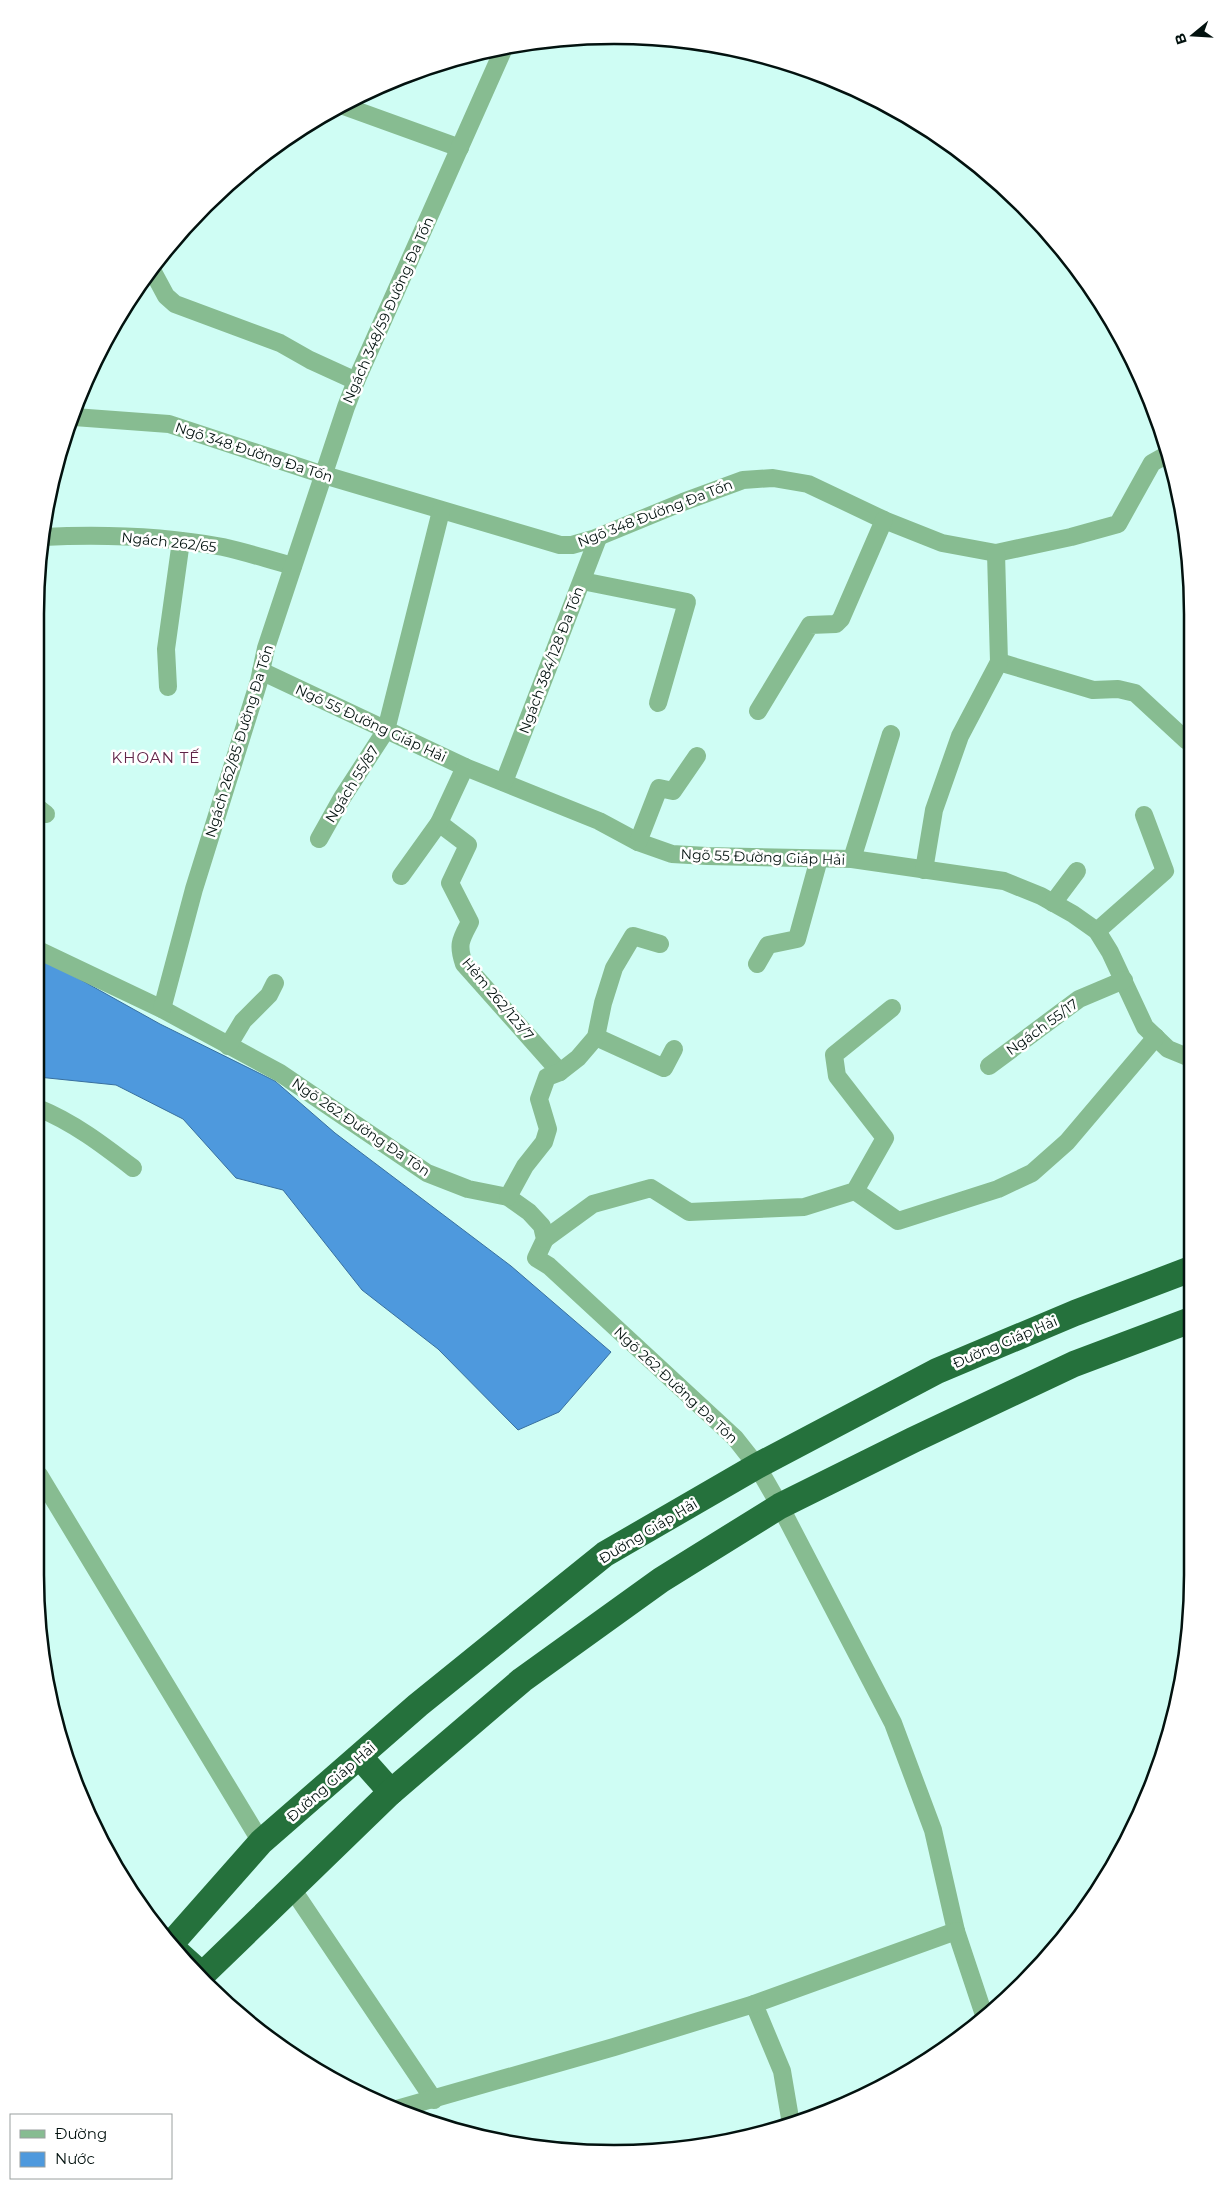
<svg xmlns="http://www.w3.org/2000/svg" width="1228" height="2189" font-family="Montserrat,sans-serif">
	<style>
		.water { fill: #4e99dd; stroke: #38709f }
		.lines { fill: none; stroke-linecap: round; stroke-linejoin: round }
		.minor { stroke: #87bc91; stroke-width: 18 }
		.highway { stroke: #25713c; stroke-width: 26 }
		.labels { text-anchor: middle; stroke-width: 5; stroke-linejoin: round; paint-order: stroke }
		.street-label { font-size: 14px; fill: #03120f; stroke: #fff }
		.neighbourhood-label { font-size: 15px; letter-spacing: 1px; fill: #612448; stroke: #fff }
		.rim { fill: none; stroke: #03120f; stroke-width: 2.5 }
	</style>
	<rect width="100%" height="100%" fill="#cffdf4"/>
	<polygon class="water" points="38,956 160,1024 275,1081 335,1133 511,1266 611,1352 559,1412 518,1430 438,1349 362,1290 283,1190 236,1178 183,1119 116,1085 38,1077"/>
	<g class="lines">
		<g class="minor">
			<polyline points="341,105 460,148"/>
			<polyline points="152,270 166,296 175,304 280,343 310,360 356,381"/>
			<polyline points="74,417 169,424 324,475 560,545 572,545 593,539 683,502 743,480 773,478 808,484 884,520 942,543 996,553 1071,537 1118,524 1152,463 1168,454"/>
			<path d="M43,537C103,534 163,536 223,547C246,552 270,560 293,566"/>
			<polyline points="582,581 687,602 658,703"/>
			<polyline points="999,662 1093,690 1118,689 1135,693 1187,741"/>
			<polyline points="261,671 465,767 599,821 638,842 672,854 707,856 852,859 1004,881 1041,896 1073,914 1097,931 1110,952 1145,1027 1168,1049 1190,1058"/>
			<polyline points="168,687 166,649 181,541"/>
			<polyline points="758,711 810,625 836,624 841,619 884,520"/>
			<polyline points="504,782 598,538"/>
			<polyline points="37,807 46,814"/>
			<path d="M439,823L468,845L450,883L470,922C461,939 457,944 464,964L560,1072"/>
			<polyline points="319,839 342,798 386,730 441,511"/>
			<polyline points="638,842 659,788 673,791 697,756"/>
			<polyline points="852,859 891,734"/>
			<polyline points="924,870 934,810 960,736 999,662 996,553"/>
			<polyline points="401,876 439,823 465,767"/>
			<polyline points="1053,903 1077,871"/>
			<polyline points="1097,931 1165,871 1144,815"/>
			<polyline points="38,950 162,1009 280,1073 427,1173 468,1189 508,1197 529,1212 542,1226 545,1239 536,1258 549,1266 735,1438 757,1466 780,1506 893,1723 933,1830 956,1931 754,2004 782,2071 791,2124"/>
			<polyline points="757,964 768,945 797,939 819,859"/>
			<polyline points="162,1009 194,889 259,681 266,648 346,407 356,381 504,48"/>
			<polyline points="596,1037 664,1068 674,1049"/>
			<polyline points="228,1046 243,1021 269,995 275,983"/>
			<polyline points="989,1066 1079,999 1124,980"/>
			<path d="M38,1108C73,1122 103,1145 133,1168"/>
			<polyline points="855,1191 898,1221 998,1189 1032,1173 1067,1142 1156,1037"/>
			<polyline points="508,1197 525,1166 544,1142 548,1129 539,1099 547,1077 560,1072 578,1058 596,1037 603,1003 614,968 633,936 660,944"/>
			<polyline points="545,1239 593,1204 651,1188 689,1212 804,1207 855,1191 885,1138 837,1076 834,1055 892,1008"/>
			<polyline points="39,1475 261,1842"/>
			<polyline points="291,1887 434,2100"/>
			<polyline points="956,1931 985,2018"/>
			<polyline points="397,2109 614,2047 754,2004"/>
		</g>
		<g class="highway">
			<polyline points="360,1757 391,1792"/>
			<polyline points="170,1945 261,1842 418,1705 605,1554 757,1466 937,1371 1075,1313 1191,1269"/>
			<polyline points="171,1947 202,1975"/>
			<polyline points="199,1978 391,1792 522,1680 661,1580 780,1506 913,1440 1074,1364 1191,1320"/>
		</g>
	</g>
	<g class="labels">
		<g class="street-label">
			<text transform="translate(388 310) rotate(-66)" y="5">Ngách 348/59 Đường Đa Tốn</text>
			<text transform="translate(254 452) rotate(18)" y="5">Ngõ 348 Đường Đa Tốn</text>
			<text transform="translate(655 513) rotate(-21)" y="5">Ngõ 348 Đường Đa Tốn</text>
			<text transform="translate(169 542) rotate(6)" y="5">Ngách 262/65</text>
			<text transform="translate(551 660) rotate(-69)" y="5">Ngách 384/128 Đa Tốn</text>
			<text transform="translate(371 723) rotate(25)" y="5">Ngõ 55 Đường Giáp Hải</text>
			<text transform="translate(239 741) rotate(-73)" y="5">Ngách 262/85 Đường Đa Tốn</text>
			<text transform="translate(352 784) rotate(-58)" y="5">Ngách 55/87</text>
			<text transform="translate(763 857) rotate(2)" y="5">Ngõ 55 Đường Giáp Hải</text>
			<text transform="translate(498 999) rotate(50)" y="5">Hẻm 262/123/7</text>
			<text transform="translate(1042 1027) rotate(-36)" y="5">Ngách 55/17</text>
			<text transform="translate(361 1127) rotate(34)" y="5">Ngõ 262 Đường Đa Tôn</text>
			<text transform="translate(1005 1342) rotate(-23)" y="5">Đường Giáp Hải</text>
			<text transform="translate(676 1385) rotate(43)" y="5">Ngõ 262 Đường Đa Tôn</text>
			<text transform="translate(648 1531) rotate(-31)" y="5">Đường Giáp Hải</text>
			<text transform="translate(331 1782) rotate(-41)" y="5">Đường Giáp Hải</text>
		</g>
		<g class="neighbourhood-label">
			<text x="156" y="763">KHOAN TẾ</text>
		</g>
	</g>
	<path d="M0 0H1228V2189H0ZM614 44H614A570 570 0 0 1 1184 614V1575A570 570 0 0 1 614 2145H614A570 570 0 0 1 44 1575V614A570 570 0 0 1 614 44Z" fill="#fff" fill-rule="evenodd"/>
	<path class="rim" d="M614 44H614A570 570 0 0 1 1184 614V1575A570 570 0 0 1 614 2145H614A570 570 0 0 1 44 1575V614A570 570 0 0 1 614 44Z"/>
	<rect x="10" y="2114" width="162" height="65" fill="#ffffff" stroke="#9aa09f"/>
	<rect x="20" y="2130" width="25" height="8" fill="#87bc91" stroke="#9aa09f"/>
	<text x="55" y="2139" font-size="15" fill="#03120f">Đường</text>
	<rect x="20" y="2152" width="25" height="15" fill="#4e99dd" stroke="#9aa09f"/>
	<text x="55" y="2164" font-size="15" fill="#03120f">Nước</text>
	<g transform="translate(1193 35) rotate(252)" stroke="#ffffff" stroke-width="4" paint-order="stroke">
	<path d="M0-4L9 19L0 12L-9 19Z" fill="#03120f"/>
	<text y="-8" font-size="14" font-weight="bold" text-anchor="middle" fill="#03120f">B</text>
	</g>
</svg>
